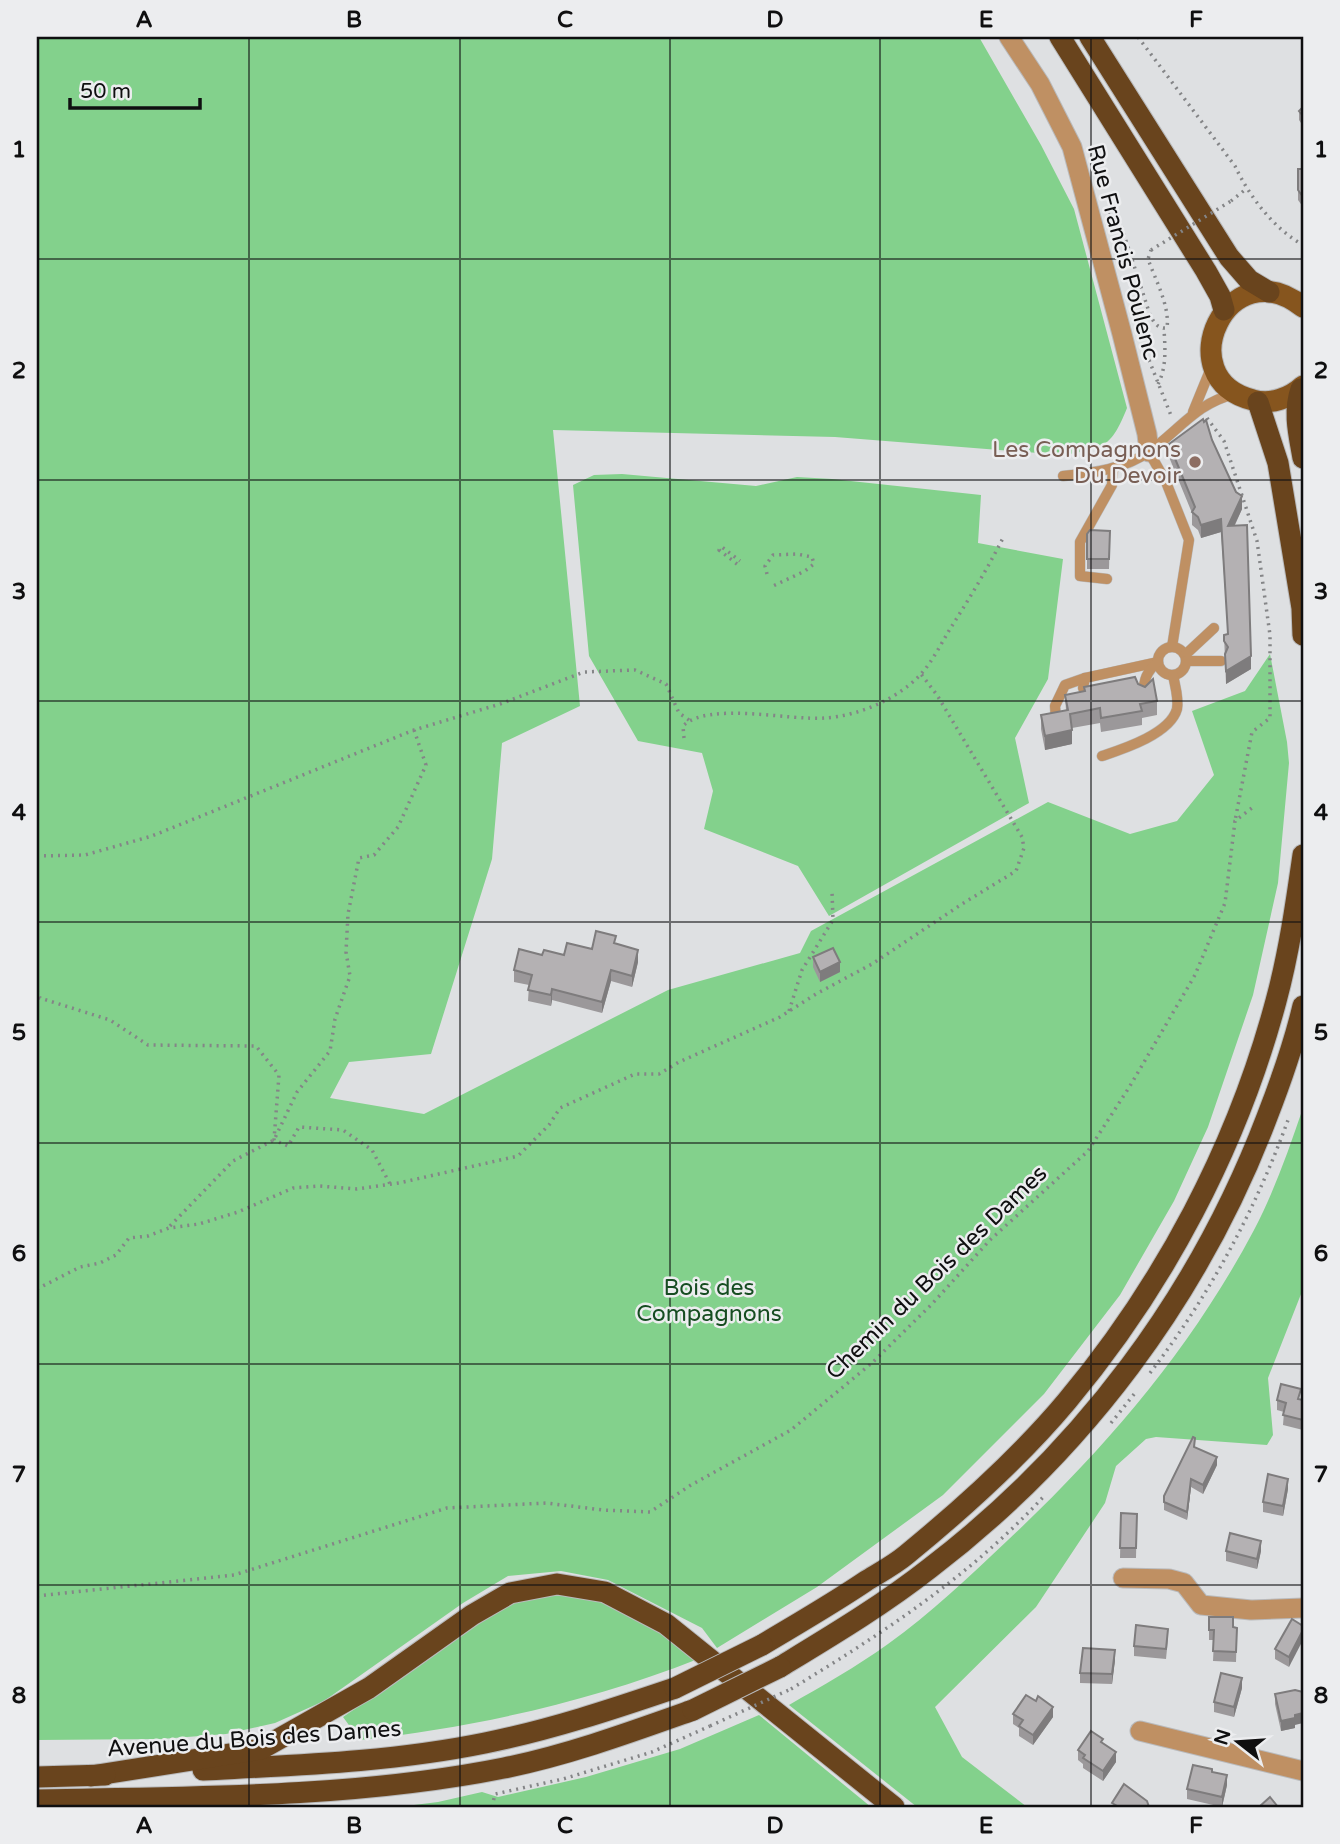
<svg xmlns="http://www.w3.org/2000/svg" width="1340" height="1844" font-family="'Varela Round',sans-serif">
	<style>
		.green { fill: #83d18c }
		.lines { fill: none; stroke-linecap: round; stroke-linejoin: round }
		.lane-casing { stroke: #b9babc; stroke-width: 11 }
		.street-casing { stroke: #b9babc; stroke-width: 21 }
		.primary-casing { stroke: #b9babc; stroke-width: 23 }
		.highway-casing { stroke: #b9babc; stroke-width: 23 }
		.path { stroke: #848587; stroke-width: 3.5; stroke-dasharray: 2 5; stroke-linecap: butt }
		.lane { stroke: #bf9063; stroke-width: 10 }
		.street { stroke: #bf9063; stroke-width: 19 }
		.primary { stroke: #86551e; stroke-width: 21 }
		.highway { stroke: #69441d; stroke-width: 21 }
		.highway-bridge-casing { stroke: #b9babc; stroke-width: 23; stroke-linecap: butt }
		.path-bridge { stroke: #848587; stroke-width: 3.5; stroke-dasharray: 2 5; stroke-linecap: butt }
		.highway-bridge { stroke: #69441d; stroke-width: 21 }
		.wall { fill: #9b989a }
		.shaded-wall { fill: #7e7c7d }
		.building { fill: #b4b1b3; stroke: #7e7c7d; stroke-width: 2 }
		.grid { fill: none; stroke: #0f0f10; stroke-width: 2; stroke-opacity: 0.55 }
		.education-dot { fill: #8d6e63; stroke: #ecedef; stroke-width: 2.5 }
		.labels { text-anchor: middle; stroke-width: 5; stroke-linejoin: round; paint-order: stroke }
		.street-label { font-size: 23px; fill: #0f0f10; stroke: #ecedef }
		.education-label { font-size: 23px; fill: #785e54; stroke: #ecedef; text-anchor: end }
		.park-label { font-size: 23px; fill: #164d21; stroke: #ecedef }
		.neatline { fill: none; stroke: #0f0f10; stroke-width: 2.5 }
		.grid-label { font-size: 23px; text-anchor: middle; font-weight: bold; fill: #0f0f10 }
	</style>
	<rect width="100%" height="100%" fill="#dee0e2"/>
	<g class="green">
		<path d="M37,37H979L1041,145L1074,209L1127,408C1111,448 1104,448 1064,455L835,437L553,430L580,706L502,743L492,859L431,1054L349,1062L330,1098L424,1114L668,990L800,953L811,931L1048,802L1130,834L1177,821L1214,775L1192,711L1245,691L1270,654L1287,742L1289,763L1278,883L1253,995L1208,1127L1174,1201L1120,1295L1044,1394L943,1495L817,1587L717,1648L702,1628L608,1580L561,1571L508,1576L463,1603L324,1701L275,1723L226,1734L161,1739L37,1740Z"/>
		<polygon points="622,474 756,486 797,477 832,479 981,495 978,543 1063,559 1048,679 1015,738 1029,803 829,916 798,866 704,829 713,791 702,753 638,741 589,656 573,485 594,475"/>
		<path d="M1303,1108V1289L1268,1378L1273,1435L1267,1445L1156,1437L1146,1439L1116,1466L1105,1503L1036,1607L935,1707L962,1757L1027,1807H917L789,1705C822,1686 856,1667 888,1644C931,1613 969,1577 1008,1540C1105,1449 1191,1349 1254,1230C1274,1192 1289,1149 1303,1108Z"/>
		<path d="M550,1595C569,1596 587,1597 605,1603C639,1613 669,1639 698,1659C589,1702 476,1727 360,1740L343,1717L496,1612L519,1600Z"/>
		<polygon points="759,1715 871,1807 398,1807 438,1802 482,1792 498,1797 586,1777 680,1749"/>
	</g>
	<g class="lines">
		<g class="lane-casing">
			<g id="lane">
				<polyline points="1193,412 1211,368"/>
				<polyline points="1149,452 1166,482 1189,540 1172,647"/>
				<path d="M1063,476C1093,473 1125,469 1150,451C1179,430 1198,402 1235,394"/>
				<polyline points="1107,579 1080,576 1080,542 1112,485 1113,468"/>
				<circle cx="1172" cy="661" r="14"/>
				<polyline points="1185,655 1214,628"/>
				<polyline points="1186,661 1221,661"/>
				<polyline points="1083,688 1085,678 1158,662"/>
				<path d="M1144,694C1143,680 1147,671 1158,662"/>
				<polyline points="1056,720 1055,706 1065,685 1085,678"/>
				<path d="M1102,756C1123,749 1170,734 1177,709C1179,698 1175,686 1173,675"/>
			</g>
		</g>
		<g class="street-casing">
			<g id="street">
				<polyline points="1009,37 1040,84 1072,147 1122,334 1147,434 1149,452"/>
				<polyline points="1123,1578 1169,1579 1184,1583 1201,1605 1251,1610 1303,1608"/>
				<polyline points="1140,1731 1303,1771"/>
			</g>
		</g>
		<g class="primary-casing">
			<path id="primary" d="M1303,307C1228,247 1167,379 1253,400C1271,405 1290,398 1303,386"/>
		</g>
		<g class="highway-casing">
			<g id="highway">
				<polyline points="1060,37 1206,271 1220,296 1224,310"/>
				<polyline points="1090,37 1229,257 1249,280 1269,292"/>
				<path d="M1301,389C1293,412 1299,435 1303,458"/>
				<polyline points="1258,402 1278,463 1302,608 1303,635"/>
				<path d="M762,1645C797,1624 832,1604 866,1581C879,1573 894,1565 906,1555C961,1510 1021,1456 1067,1401C1164,1285 1237,1147 1276,1001C1289,953 1296,904 1303,855"/>
				<path d="M780,1667C831,1636 883,1605 930,1568C1082,1452 1199,1296 1267,1117C1281,1081 1294,1044 1303,1006"/>
				<path d="M203,1770C298,1765 392,1762 485,1743C550,1730 613,1709 675,1688"/>
				<polyline points="91,1776 261,1749 369,1688 472,1615 510,1593 557,1584 605,1592 666,1624 894,1807"/>
				<polyline points="37,1777 105,1775"/>
				<path d="M37,1800C190,1797 354,1798 504,1768C568,1755 631,1732 693,1710"/>
			</g>
		</g>
		<g class="path">
			<path d="M1138,37L1235,166C1249,196 1274,229 1303,245"/>
			<polyline points="1231,201 1246,189"/>
			<path d="M1108,213L1114,208L1118,216L1150,315C1154,322 1157,329 1167,328C1170,306 1155,279 1148,259L1151,250"/>
			<polyline points="1149,360 1172,418"/>
			<path d="M1158,384C1167,367 1165,347 1164,329"/>
			<polyline points="1207,418 1224,441 1257,541 1270,635 1270,718 1252,732 1235,821"/>
			<polyline points="737,564 719,550 722,547 740,561"/>
			<polyline points="767,574 765,566 773,555 797,554 812,557 814,564 805,571 773,586"/>
			<path d="M684,738L683,726C708,701 790,721 825,718C858,716 898,699 921,674C932,662 941,644 950,629C969,599 988,568 1004,536"/>
			<polyline points="37,856 85,855 152,836 414,730 500,704 584,672 635,670 666,684 679,713 689,720"/>
			<polyline points="37,990 40,998 110,1020 148,1045 256,1046 279,1075 274,1140 288,1146 299,1127 343,1130 372,1150 390,1184"/>
			<polyline points="789,1011 802,970 833,920 832,891"/>
			<polyline points="170,1226 233,1161 274,1140 297,1092 330,1051 335,1019 350,976 346,952 348,914 359,858 374,855 398,827 426,765 414,730"/>
			<polyline points="37,1289 80,1267 100,1263 116,1255 129,1238 148,1236 169,1228 199,1224 238,1212 293,1188 319,1186 357,1189 399,1183 518,1156 549,1125 560,1108 635,1074 659,1074 679,1062 780,1017 816,994 872,964 962,904 1016,871 1024,848 1022,837 937,695 921,674"/>
			<path d="M1150,1373C1209,1296 1255,1211 1288,1120"/>
			<polyline points="1111,1423 1135,1393"/>
			<polyline points="37,1596 234,1575 447,1508 546,1503 603,1510 650,1512 691,1485 791,1430 872,1363 932,1304 990,1240 1088,1151 1130,1086 1195,975 1225,903 1235,821 1253,807"/>
			<path d="M791,1689C883,1633 972,1575 1045,1495"/>
			<polyline points="492,1807 495,1794 563,1779 652,1752 710,1726"/>
		</g>
		<use href="#lane" class="lane"/>
		<use href="#street" class="street"/>
		<use href="#primary" class="primary"/>
		<use href="#highway" class="highway"/>
		<g class="highway-bridge-casing">
			<g id="highway-bridge">
				<polyline points="675,1688 762,1645"/>
				<polyline points="693,1710 780,1667"/>
			</g>
		</g>
		<g class="path-bridge">
			<polyline points="1151,250 1231,201"/>
			<polyline points="710,1726 791,1689"/>
		</g>
		<use href="#highway-bridge" class="highway-bridge"/>
	</g>
	<g class="wall">
		<polygon points="1303,107 1303,126 1299,120 1299,111"/>
		<polygon points="1298,169 1303,169 1303,207 1298,200"/>
		<polygon points="1212,440 1242,509 1235,525 1251,669 1226,684 1224,635 1228,634 1221,532 1201,538 1198,530 1192,525 1192,513 1169,457 1169,444"/>
		<polygon points="1110,531 1109,569 1087,569 1087,534"/>
		<polygon points="1138,684 1157,701 1157,715 1142,718 1142,725 1101,732 1100,723 1072,728 1072,744 1045,750 1041,729 1041,715 1066,710 1065,695 1084,691 1084,687"/>
		<polygon points="616,944 638,962 632,987 611,981 602,1013 552,1000 551,1006 528,1001 529,985 514,982 514,970 564,955"/>
		<polygon points="813,957 840,972 820,982 813,967"/>
		<polygon points="1301,1399 1303,1400 1303,1430 1283,1425 1284,1412 1277,1410 1277,1400"/>
		<polygon points="1195,1447 1217,1465 1203,1494 1191,1487 1187,1520 1164,1510 1164,1496"/>
		<polygon points="1288,1489 1283,1516 1263,1512 1263,1502"/>
		<polygon points="1121,1513 1137,1514 1136,1558 1120,1558"/>
		<polygon points="1226,1551 1261,1551 1257,1569 1226,1561"/>
		<polygon points="1209,1617 1233,1628 1237,1628 1236,1662 1213,1661 1214,1640 1209,1640"/>
		<polygon points="1292,1619 1289,1667 1275,1659 1275,1649"/>
		<polygon points="1168,1639 1166,1659 1134,1656 1134,1646"/>
		<polygon points="1115,1660 1112,1684 1080,1683 1080,1673"/>
		<polygon points="1242,1688 1234,1717 1214,1712 1214,1702"/>
		<polygon points="1275,1694 1295,1725 1295,1728 1281,1731 1275,1704"/>
		<polygon points="1013,1714 1053,1717 1033,1745 1019,1736 1019,1728 1013,1724"/>
		<polygon points="1103,1743 1116,1762 1103,1781 1083,1768 1083,1764 1078,1760 1078,1750"/>
		<polygon points="1212,1772 1227,1785 1222,1807 1187,1799 1187,1789"/>
	</g>
	<g class="shaded-wall">
		<polygon points="1242,496 1242,509 1228,539 1228,526"/>
		<polygon points="1221,519 1221,532 1201,538 1201,525"/>
		<polygon points="1251,656 1251,669 1226,684 1226,671"/>
		<polygon points="1072,730 1072,744 1045,750 1045,736"/>
		<polygon points="638,950 638,962 632,987 632,976"/>
		<polygon points="840,962 840,972 820,982 820,972"/>
		<polygon points="611,970 611,981 602,1013 602,1002"/>
		<polygon points="552,989 552,1000 551,1006 551,995"/>
		<polygon points="1217,1457 1217,1465 1203,1494 1203,1485"/>
		<polygon points="1191,1479 1191,1487 1187,1520 1187,1512"/>
		<polygon points="1288,1479 1288,1489 1283,1516 1283,1506"/>
		<polygon points="1261,1541 1261,1551 1257,1569 1257,1559"/>
		<polygon points="1303,1630 1303,1640 1289,1667 1289,1657"/>
		<polygon points="1115,1650 1115,1660 1112,1684 1112,1674"/>
		<polygon points="1242,1678 1242,1688 1234,1717 1234,1707"/>
		<polygon points="1053,1707 1053,1717 1033,1745 1033,1735"/>
		<polygon points="1303,1713 1303,1723 1295,1725 1295,1728 1281,1731 1281,1721 1295,1715"/>
		<polygon points="1116,1752 1116,1762 1103,1781 1103,1771"/>
		<polygon points="1227,1775 1227,1785 1222,1807 1222,1797"/>
	</g>
	<g class="building">
		<polygon points="1303,107 1303,116 1299,111"/>
		<polygon points="1298,169 1303,169 1303,197 1298,190"/>
		<polygon points="1203,419 1204,422 1206,420 1212,440 1236,492 1242,496 1228,526 1247,525 1251,656 1226,671 1225,654 1228,647 1224,641 1224,635 1228,634 1221,519 1201,525 1198,517 1192,512 1195,507 1169,444"/>
		<polygon points="1090,530 1110,531 1109,559 1087,559 1087,534"/>
		<polygon points="1135,677 1138,684 1145,687 1153,679 1157,701 1140,704 1142,711 1101,718 1100,708 1070,714 1072,730 1045,736 1041,715 1068,710 1065,695 1085,691 1084,687"/>
		<polygon points="596,931 616,936 614,943 638,950 632,976 611,970 602,1002 552,989 551,995 528,990 532,975 514,970 519,949 542,955 544,950 564,955 567,943 592,949"/>
		<polygon points="833,948 840,962 820,972 813,957"/>
		<polygon points="1281,1384 1301,1389 1298,1399 1303,1400 1303,1420 1283,1415 1286,1403 1277,1400"/>
		<polygon points="1193,1437 1195,1438 1194,1447 1217,1457 1203,1485 1191,1479 1187,1512 1164,1502 1164,1496"/>
		<polygon points="1268,1474 1288,1479 1283,1506 1263,1502"/>
		<polygon points="1121,1513 1137,1514 1136,1548 1120,1548"/>
		<polygon points="1230,1533 1261,1541 1257,1559 1226,1551"/>
		<polygon points="1209,1617 1233,1617 1233,1627 1237,1628 1236,1652 1213,1651 1214,1630 1209,1630"/>
		<polygon points="1292,1619 1303,1626 1303,1630 1289,1657 1275,1649"/>
		<polygon points="1136,1625 1168,1629 1166,1649 1134,1646"/>
		<polygon points="1083,1648 1115,1650 1112,1674 1080,1673"/>
		<polygon points="1221,1673 1242,1678 1234,1707 1214,1702"/>
		<polygon points="1295,1690 1303,1692 1303,1713 1295,1715 1295,1718 1281,1721 1275,1694"/>
		<polygon points="1026,1695 1036,1701 1038,1696 1053,1707 1033,1735 1019,1726 1023,1720 1013,1714"/>
		<polygon points="1091,1731 1103,1739 1101,1742 1116,1752 1103,1771 1083,1758 1085,1755 1078,1750"/>
		<polygon points="1193,1765 1212,1769 1212,1772 1227,1775 1222,1797 1187,1789"/>
		<polygon points="1124,1784 1147,1801 1149,1807 1119,1807 1112,1803"/>
		<polygon points="1270,1797 1278,1807 1259,1807"/>
	</g>
	<path class="grid" d="M249,37V1807M460,37V1807M670,37V1807M880,37V1807M1091,37V1807M37,259H1303M37,480H1303M37,701H1303M37,922H1303M37,1143H1303M37,1364H1303M37,1585H1303"/>
	<circle class="education-dot" cx="1195" cy="462" r="7"/>
	<g class="labels">
		<g class="street-label">
			<text transform="translate(1124 252) rotate(75)" y="8">Rue Francis Poulenc</text>
			<text transform="translate(936 1272) rotate(-44)" y="8">Chemin du Bois des Dames</text>
			<text transform="translate(254 1738) rotate(-4)" y="8">Avenue du Bois des Dames</text>
		</g>
		<g class="education-label">
			<text x="1181" y="457">Les Compagnons<tspan x="1181" dy="26">Du Devoir</tspan></text>
		</g>
		<g class="park-label">
			<text x="709" y="1295">Bois des<tspan x="709" dy="26">Compagnons</tspan></text>
		</g>
	</g>
	<rect width="1340" height="1844" fill="none" stroke="#ecedef" stroke-width="77"/>
	<g transform="translate(1238 1742) rotate(287)" stroke="#ecedef" stroke-width="5" paint-order="stroke">
	<path d="M0-5L12 26L0 18L-12 26Z" fill="#0f0f10"/>
	<text y="-10" font-size="19" font-weight="bold" text-anchor="middle" fill="#0f0f10">N</text>
	</g>
	<path d="M70 98v10h130v-10" fill="none" stroke="#0f0f10" stroke-width="3.5"/>
	<text x="80" y="98" font-size="21" fill="#0f0f10" stroke="#ecedef" stroke-width="5" paint-order="stroke">50 m</text>
	<rect x="38" y="38" width="1264" height="1768" class="neatline"/>
	<g class="grid-label">
		<text x="144" y="27">A</text>
		<text x="354" y="27">B</text>
		<text x="565" y="27">C</text>
		<text x="775" y="27">D</text>
		<text x="986" y="27">E</text>
		<text x="1196" y="27">F</text>
		<text x="19" y="157">1</text>
		<text x="1321" y="157">1</text>
		<text x="19" y="378">2</text>
		<text x="1321" y="378">2</text>
		<text x="19" y="599">3</text>
		<text x="1321" y="599">3</text>
		<text x="19" y="820">4</text>
		<text x="1321" y="820">4</text>
		<text x="19" y="1040">5</text>
		<text x="1321" y="1040">5</text>
		<text x="19" y="1261">6</text>
		<text x="1321" y="1261">6</text>
		<text x="19" y="1482">7</text>
		<text x="1321" y="1482">7</text>
		<text x="19" y="1703">8</text>
		<text x="1321" y="1703">8</text>
		<text x="144" y="1833">A</text>
		<text x="354" y="1833">B</text>
		<text x="565" y="1833">C</text>
		<text x="775" y="1833">D</text>
		<text x="986" y="1833">E</text>
		<text x="1196" y="1833">F</text>
	</g>
</svg>
